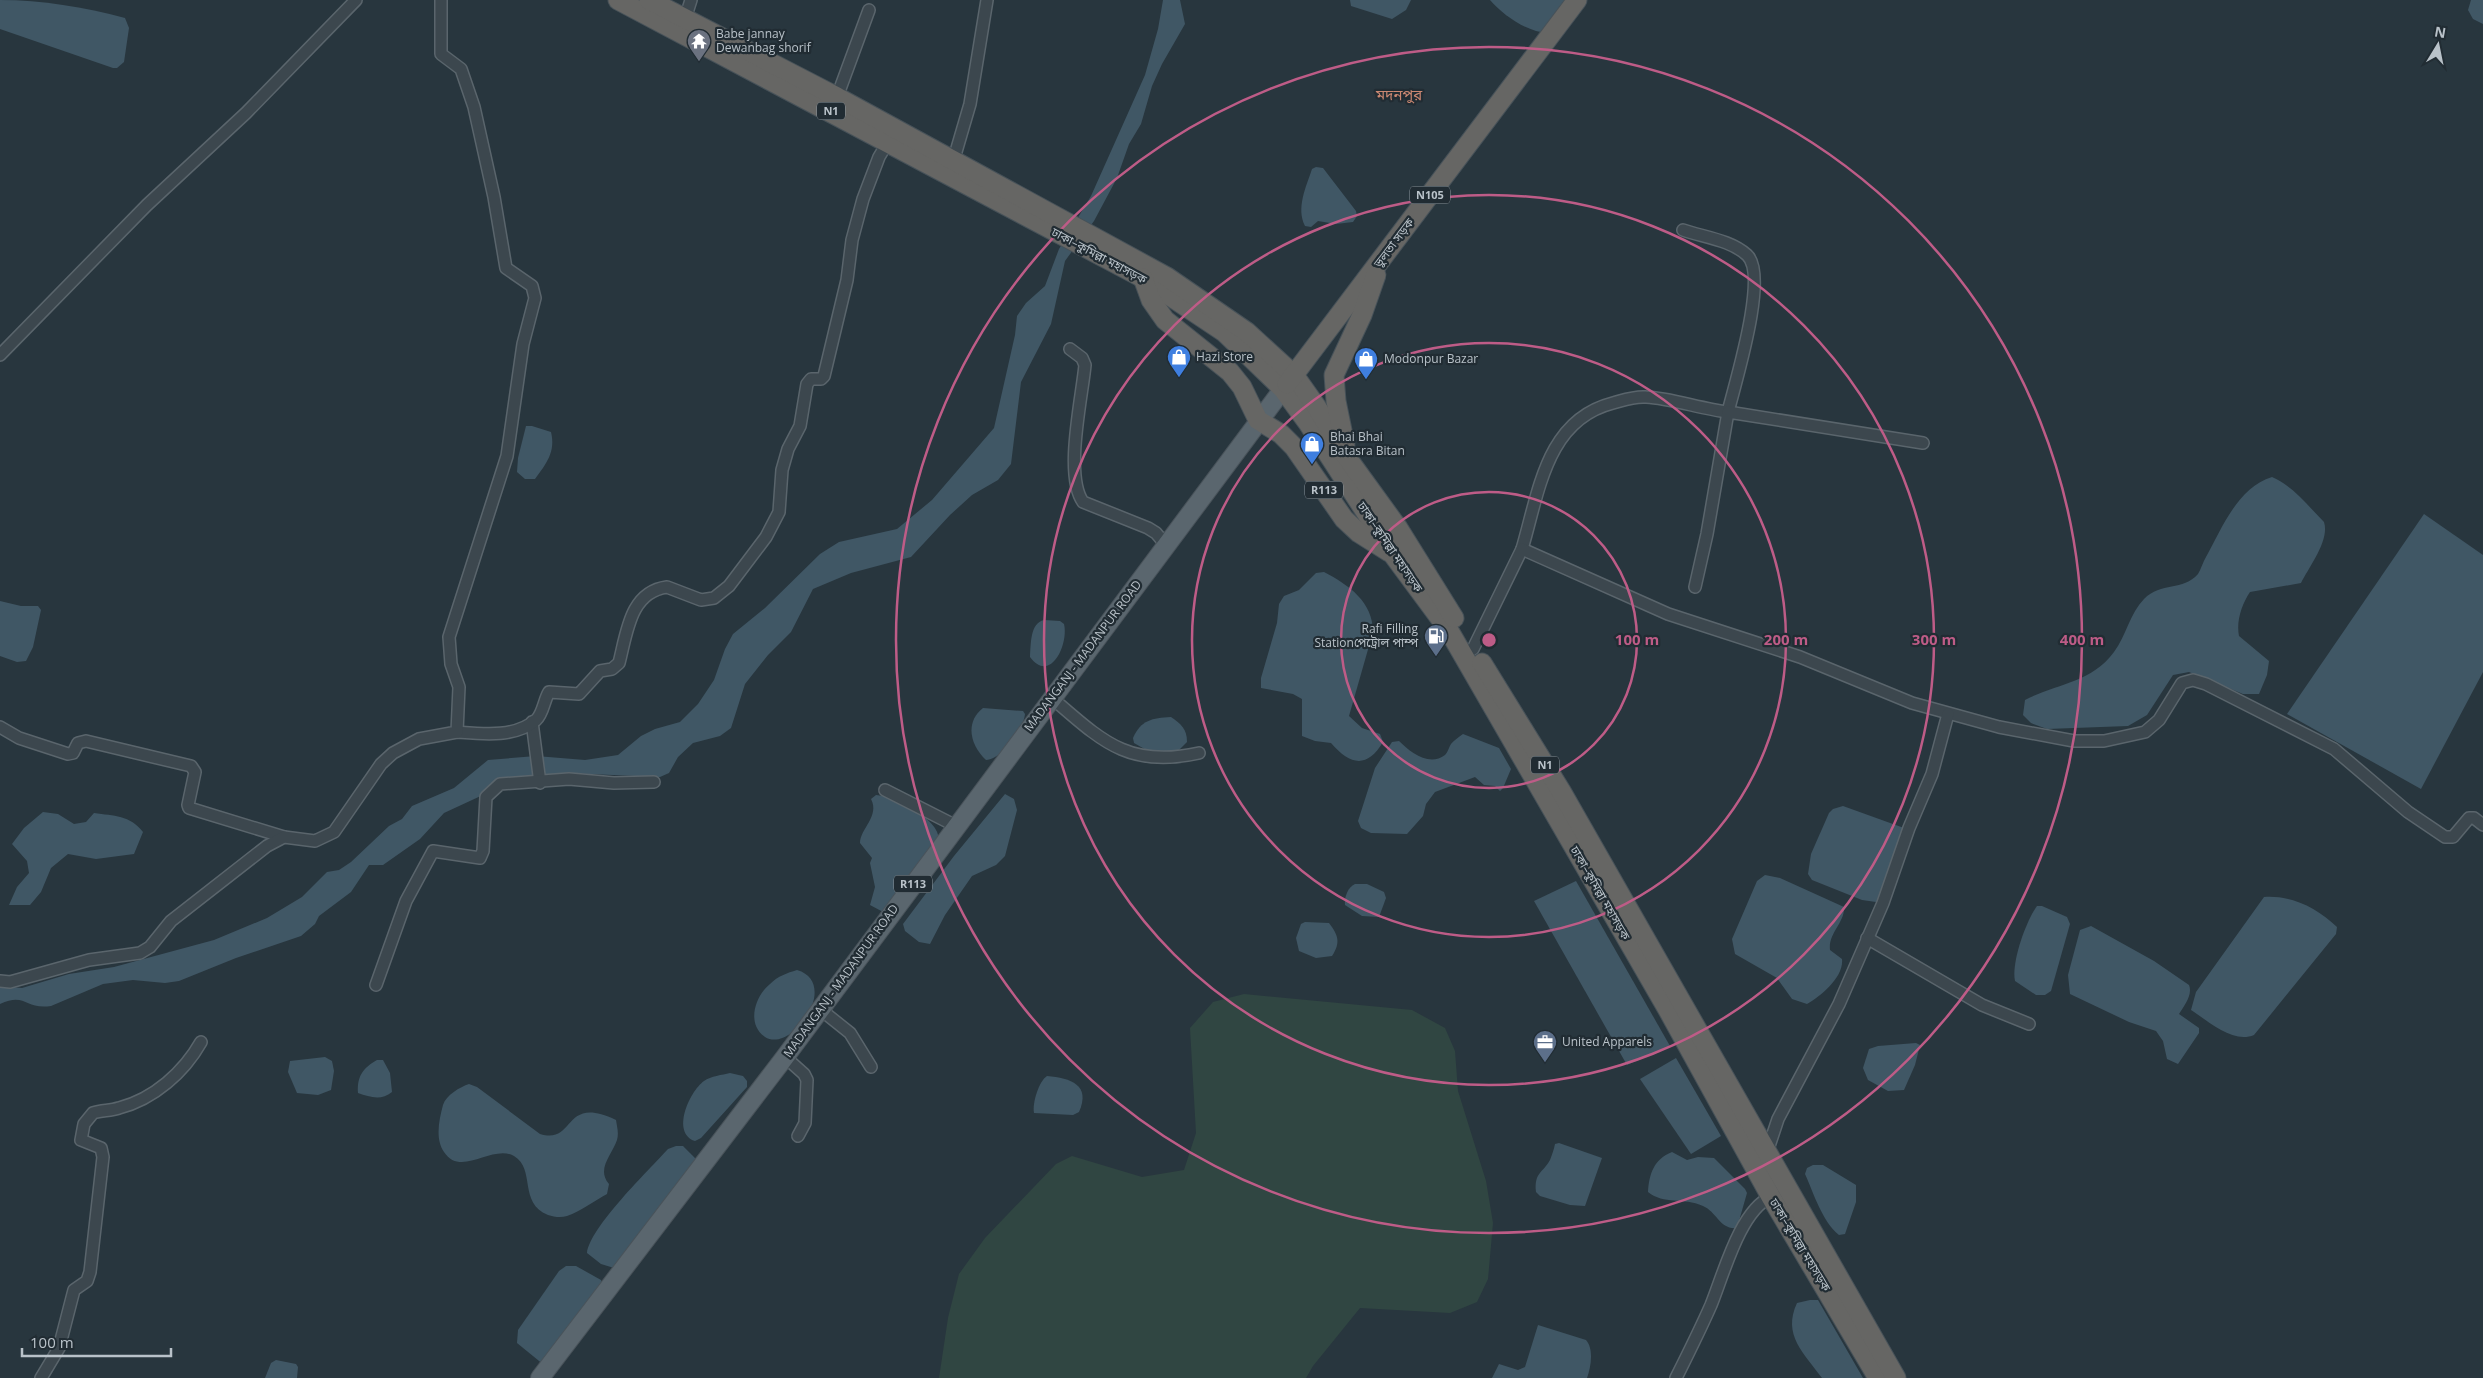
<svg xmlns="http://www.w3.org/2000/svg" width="2483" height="1378" font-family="'Open Sans','Noto Sans Bengali',sans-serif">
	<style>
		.green { fill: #304642 }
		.water { fill: #405765 }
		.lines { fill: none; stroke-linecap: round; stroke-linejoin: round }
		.minor-casing { stroke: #5a656c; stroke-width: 14 }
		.primary-casing { stroke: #49535a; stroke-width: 20 }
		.trunk-casing { stroke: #475259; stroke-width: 21 }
		.minor { stroke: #3c474e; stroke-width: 11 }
		.primary { stroke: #5a666e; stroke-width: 18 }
		.trunk { stroke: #666664; stroke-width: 19 }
		.ring { fill: none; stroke: #be5c87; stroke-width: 2.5 }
		.labels { text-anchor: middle; stroke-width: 4.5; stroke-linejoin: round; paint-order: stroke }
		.shield { fill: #212c33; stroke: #8b959c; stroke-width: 1 }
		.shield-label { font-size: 11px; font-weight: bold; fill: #b9c2c9 }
		.poi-label { font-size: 12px; fill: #b9c2c9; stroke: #212c33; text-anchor: start }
		.street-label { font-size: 12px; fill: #b9c2c9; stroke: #212c33 }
		.quarter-label { font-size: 15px; fill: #cb8872; stroke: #212c33 }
		.centre { fill: #be5c87; stroke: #212c33; stroke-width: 2.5 }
		.ring-label { font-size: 15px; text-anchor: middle; font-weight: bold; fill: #be5c87; stroke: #212c33; stroke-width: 4.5; stroke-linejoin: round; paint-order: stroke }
	</style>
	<rect width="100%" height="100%" fill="#28363e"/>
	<polygon class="green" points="1244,994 1412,1010 1445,1028 1455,1051 1458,1091 1486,1181 1493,1223 1488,1279 1477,1302 1450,1313 1360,1308 1313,1366 1306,1378 939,1378 948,1318 959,1274 985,1238 1056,1164 1072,1156 1142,1177 1184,1170 1196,1133 1190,1028 1213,1002"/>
	<g class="water">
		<path d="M0,0C42,0 84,7 125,18L129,28L124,62L117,68H113L0,29Z"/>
		<path d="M1163,0H1180L1185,24L1162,64L1152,86L1141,124L1129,144L1117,178L1094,221L1065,261L1051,324L1021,382L1011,464L998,480L972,495L950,515L911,557L851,573L813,589L791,632L768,655L745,684L731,728L720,736L693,743L678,757L669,773L660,777L565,773L532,779L485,794L444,813L420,839L383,865H369L351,892L319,916L315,924L301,936L236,958L179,981L165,983L133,980L103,984L51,1006C25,1010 26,992 0,1004V986L22,988L69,974L114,967L214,940L267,918L302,897L327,872L339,870L351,862L389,826L402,819L412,806L454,788L488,760L536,756L585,760L618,755L641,736L655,729L680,722L698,704L714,680L725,649L733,634L765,608L820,554L839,542L897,529L932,500L994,428L1015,335L1017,316L1026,303L1045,286L1059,249L1091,196L1145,75L1158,29Z"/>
		<polygon points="1350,0 1411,0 1406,10 1392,19 1351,6"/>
		<path d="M1490,0H1567L1548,33C1527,32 1504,16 1490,0Z"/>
		<polygon points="2471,0 2483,0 2483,24 2473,19 2468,10"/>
		<path d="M1316,167L1323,168L1356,211L1357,216L1353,222L1336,224L1318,221L1311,227L1305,226C1296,208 1306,187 1312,169Z"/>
		<path d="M526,426H532L551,432C556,452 546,464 535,479H525L517,472L518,458Z"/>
		<path d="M2272,477C2293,486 2308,506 2324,522C2330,540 2309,567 2301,583L2250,592C2242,604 2236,621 2239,636L2269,661L2267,675L2259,694H2243L2189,672L2173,675L2147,715L2128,726L2047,729L2031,723L2023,715L2025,700C2057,683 2090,684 2114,652C2126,636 2130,613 2144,599C2161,582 2183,591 2198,574C2201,569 2203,562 2206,557C2222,528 2238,487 2272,477Z"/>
		<polygon points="2424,514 2483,555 2483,672 2421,789 2287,714"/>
		<path d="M1324,572C1349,585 1373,602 1373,632L1349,716L1362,728L1380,734L1383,742C1367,769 1350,765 1331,743L1315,741L1302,736V699L1293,694L1261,688V678L1277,623L1279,604L1284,596L1299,590L1316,573Z"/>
		<polygon points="0,601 21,606 38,606 41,610 33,647 26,661 17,662 0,656"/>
		<path d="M1044,620L1060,621L1064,624C1069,645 1050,684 1030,657C1031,644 1030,623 1044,620Z"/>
		<path d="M983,708L1023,711L1025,714C1024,728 1001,760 986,760C971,746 964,723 983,708Z"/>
		<path d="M1171,717C1181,724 1187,729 1187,742L1176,753L1148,751L1134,743L1133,738C1141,720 1152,718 1171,717Z"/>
		<path d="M1463,734L1499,748L1511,769L1503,788L1500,791L1495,786L1484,785L1475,777L1435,792L1426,804L1423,816L1407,834L1371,833L1361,828L1358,821L1375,768L1392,742L1399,741C1410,752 1429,767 1445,755C1448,752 1449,747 1451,744C1454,740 1459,737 1463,734Z"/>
		<polygon points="1005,794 1014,799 1017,810 1005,856 996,865 972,876 945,915 930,944 919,942 905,931 903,924 954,856"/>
		<path d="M876,795C895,797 939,818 939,840L885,913L870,905L875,887L870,863L872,858L860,843C860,829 880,816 871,799Z"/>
		<polygon points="1843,806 1904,828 1882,896 1876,902 1862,900 1812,880 1808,874 1811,854 1829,813 1833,809"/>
		<path d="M43,812L58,814L74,824L86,822L94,813C114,816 130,815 143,832L134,854L96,859L68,854L51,868L41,892L30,905H9L17,887L29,873L27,861L12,844L24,828Z"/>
		<path d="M1765,875L1780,878L1844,907C1845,923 1828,933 1830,950L1842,959C1844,977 1821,996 1807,1004L1792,999L1777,978L1735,954L1732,939L1757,881Z"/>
		<polygon points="1576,881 1670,1046 1627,1065 1534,901"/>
		<path d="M1355,884H1367L1384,892L1386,898L1379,917L1362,916L1345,905C1344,897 1348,887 1355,884Z"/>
		<path d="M2264,897C2292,895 2317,908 2337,927L2336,934L2254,1035C2233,1044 2208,1021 2191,1010L2196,992Z"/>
		<path d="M2037,906H2042L2067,917L2070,924L2051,991L2045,995H2036L2015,981C2011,963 2026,921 2037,906Z"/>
		<path d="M1305,922L1329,923C1338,935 1341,942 1332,956L1316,958L1299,951L1296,938L1301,924Z"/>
		<path d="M2091,926L2154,961L2189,985C2193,995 2184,1006 2179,1014L2199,1028V1033L2178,1064L2167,1059L2163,1041L2156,1031L2129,1022L2070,994L2068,975L2080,930Z"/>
		<path d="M797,970C841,983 792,1054 765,1037C746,1024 755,996 770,984C778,976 787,973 797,970Z"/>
		<polygon points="1916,1043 1920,1045 1915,1065 1904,1090 1888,1091 1868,1080 1863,1068 1869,1049 1878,1046"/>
		<polygon points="325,1057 332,1061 334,1071 331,1090 318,1095 297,1093 288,1072 290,1061"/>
		<polygon points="1676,1058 1721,1136 1691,1154 1640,1079"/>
		<path d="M377,1060H383L390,1073L392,1092C381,1101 370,1097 358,1093C357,1076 363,1068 377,1060Z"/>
		<path d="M730,1073L743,1076L747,1081V1087L701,1138L695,1141C671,1133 689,1092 704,1081C711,1076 722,1075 730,1073Z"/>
		<path d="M1047,1076C1071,1078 1091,1085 1079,1112L1073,1115L1034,1113C1032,1103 1039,1081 1047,1076Z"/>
		<path d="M469,1084L477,1087L540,1134C576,1145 562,1094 616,1120C617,1127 619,1133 617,1140C612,1155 596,1169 609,1184L607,1194C594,1201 581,1211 567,1216C561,1218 554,1217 548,1215C518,1203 536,1169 514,1156C492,1144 461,1178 444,1152C435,1139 439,1120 443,1105C446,1095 460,1087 469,1084Z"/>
		<path d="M1559,1143L1602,1158L1585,1206L1570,1205L1540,1196L1536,1192C1534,1172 1543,1173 1550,1160C1552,1155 1554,1149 1555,1144Z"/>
		<path d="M676,1146H683L697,1160L614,1268L601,1264L587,1253C590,1227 649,1170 668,1149Z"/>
		<path d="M1672,1152L1687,1160L1698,1157L1714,1158L1745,1189L1747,1193L1737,1228C1720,1230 1717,1212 1703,1206C1683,1197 1664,1205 1648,1192C1649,1174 1654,1159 1672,1152Z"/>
		<path d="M1813,1165H1823L1856,1185V1202L1845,1234L1839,1235C1822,1221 1814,1194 1805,1174L1807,1168Z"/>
		<polygon points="566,1266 576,1266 601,1280 604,1288 544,1365 517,1343 518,1330 559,1271"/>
		<path d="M1810,1300H1818L1863,1378H1822C1804,1353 1782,1335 1797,1303Z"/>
		<path d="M1538,1325L1586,1340C1594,1349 1591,1367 1587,1378H1492L1499,1364L1518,1370L1525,1367Z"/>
		<polygon points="276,1360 296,1364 298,1367 297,1378 265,1378 271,1363"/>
	</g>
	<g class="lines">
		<g class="minor-casing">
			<g id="minor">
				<polyline points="685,19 691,0"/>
				<polyline points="837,97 869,10"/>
				<polyline points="953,162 970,104 987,0"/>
				<path d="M1070,349L1082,358L1085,365C1082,398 1064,475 1083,502L1148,528L1156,533L1166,545"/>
				<polyline points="0,355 147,205 246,113 356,0"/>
				<path d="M1522,549C1539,492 1546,420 1613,403C1624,400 1634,396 1646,397C1670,398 1702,409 1728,412C1735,383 1769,275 1747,255C1731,240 1703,237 1683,230"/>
				<polyline points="1695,587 1707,534 1728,412 1923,443"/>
				<polyline points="1473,649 1522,549 1668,614 1800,657 1912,703 1999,727 2074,741 2104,741 2145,732 2159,720 2182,683 2193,680 2206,684 2334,749 2408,812 2445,837 2453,837 2469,818 2474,818 2483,825"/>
				<path d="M1052,698C1101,740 1128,769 1199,753"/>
				<polyline points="532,722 540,783"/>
				<polyline points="0,727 19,738 68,754 73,753 78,743 86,741 191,766 195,772 188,805 189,808 284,837"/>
				<path d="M457,732C482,734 515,738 536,720C543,714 544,700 549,692L579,694L600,671L612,669L619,663C627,632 630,592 667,587L701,600L714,598L729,586L766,537L779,512L782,470L788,449L800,426L807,384L811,379H821L824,376L847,280L852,240L863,199L879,157L888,142"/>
				<polyline points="885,790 956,826"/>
				<polyline points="1867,938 1982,1005 2029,1024"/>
				<polyline points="0,981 10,982 89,960 140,953 150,947 171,921 267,846 284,837 315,841 334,832 381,764 393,753 419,739 457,732 459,687 451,664 449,637 507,456 523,344 535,298 532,286 506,268 494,197 474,107 461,69 441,54 441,0"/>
				<polyline points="376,985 406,901 433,851 480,858 483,851 486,797 500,784 569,779 614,783 654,782"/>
				<polyline points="820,1009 850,1033 871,1067"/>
				<polyline points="785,1057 804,1074 807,1080 805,1123 798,1136"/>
				<polyline points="1767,1152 1778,1119 1839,1004 1883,903 1909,828 1932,774 1948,714"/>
				<path d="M41,1378L59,1348L74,1290L87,1281L90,1272L103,1157L101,1148L81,1140L84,1124L93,1113C102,1110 110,1111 119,1108C154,1099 184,1072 201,1042"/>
				<path d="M1676,1378C1688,1354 1700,1330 1711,1305C1723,1276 1740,1210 1771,1197"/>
			</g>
		</g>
		<g class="primary-casing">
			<polyline id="primary" points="540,1378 785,1057 1283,389"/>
		</g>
		<g class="trunk-casing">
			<g id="trunk">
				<polyline points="618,0 1143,278 1224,332 1283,389 1308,423 1394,556 1448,629 1668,1010 1771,1197 1878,1378"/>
				<polyline points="649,0 837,97 1167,277 1247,332 1294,375 1316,406 1348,459 1398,528 1454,618"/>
				<polyline points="1143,278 1151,300 1165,320 1230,372 1242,387 1258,420 1281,434 1294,447 1344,519 1359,533 1389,552"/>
				<polyline points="1287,384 1577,0"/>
				<polyline points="1345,445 1336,401 1334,375 1362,315 1376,275"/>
				<polyline points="1482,663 1561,791 1896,1378"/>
			</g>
		</g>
		<use href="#minor" class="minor"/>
		<use href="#primary" class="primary"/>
		<use href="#trunk" class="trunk"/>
	</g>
	<g class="ring">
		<circle cx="1489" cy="640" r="148"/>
		<circle cx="1489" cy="640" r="297"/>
		<circle cx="1489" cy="640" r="445"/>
		<circle cx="1489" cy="640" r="593"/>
	</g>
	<defs>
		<g id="temple-pin" transform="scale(1.25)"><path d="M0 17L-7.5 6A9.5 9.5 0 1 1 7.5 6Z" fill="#6b7280" stroke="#212c33"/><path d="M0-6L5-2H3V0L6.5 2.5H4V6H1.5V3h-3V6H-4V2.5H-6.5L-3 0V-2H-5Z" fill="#fff"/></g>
		<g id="shop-pin" transform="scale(1.25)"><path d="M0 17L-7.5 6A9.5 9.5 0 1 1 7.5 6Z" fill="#3f7fe0" stroke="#212c33"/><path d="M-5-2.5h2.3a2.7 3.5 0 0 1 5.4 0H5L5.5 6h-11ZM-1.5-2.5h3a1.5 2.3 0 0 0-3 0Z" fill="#fff"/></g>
		<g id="fuel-pin" transform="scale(1.25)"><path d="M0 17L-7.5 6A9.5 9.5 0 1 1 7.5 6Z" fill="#5c6f8a" stroke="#212c33"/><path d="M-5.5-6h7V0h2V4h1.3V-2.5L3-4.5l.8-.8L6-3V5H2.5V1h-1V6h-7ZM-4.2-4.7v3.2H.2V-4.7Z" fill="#fff"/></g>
		<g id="office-pin" transform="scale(1.25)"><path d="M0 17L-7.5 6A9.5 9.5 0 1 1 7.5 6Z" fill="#5c6f8a" stroke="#212c33"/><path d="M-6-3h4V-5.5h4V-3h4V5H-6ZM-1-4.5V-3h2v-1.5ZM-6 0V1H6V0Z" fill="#fff"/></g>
	</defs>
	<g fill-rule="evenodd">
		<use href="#temple-pin" x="699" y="41"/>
		<use href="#shop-pin" x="1179" y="357"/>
		<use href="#shop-pin" x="1366" y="359"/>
		<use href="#shop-pin" x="1312" y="444"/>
		<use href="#fuel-pin" x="1436" y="636"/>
		<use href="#office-pin" x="1545" y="1042"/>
	</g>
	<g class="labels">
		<g class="shield">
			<rect x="817" y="102.5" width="28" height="17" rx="4"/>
			<rect x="1410" y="186.5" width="40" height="17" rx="4"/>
			<rect x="1305" y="481.5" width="38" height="17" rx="4"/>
			<rect x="1531" y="756.5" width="28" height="17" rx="4"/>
			<rect x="894" y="875.5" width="38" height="17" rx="4"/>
		</g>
		<g class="shield-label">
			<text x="831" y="115">N1</text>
			<text x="1430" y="199">N105</text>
			<text x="1324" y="494">R113</text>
			<text x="1545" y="769">N1</text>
			<text x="913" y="888">R113</text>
		</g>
		<g class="poi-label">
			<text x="716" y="38">Babe jannay<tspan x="716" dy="14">Dewanbag shorif</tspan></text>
			<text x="1196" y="361">Hazi Store</text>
			<text x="1384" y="363">Modonpur Bazar</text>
			<text x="1330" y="441">Bhai Bhai<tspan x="1330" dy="14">Batasra Bitan</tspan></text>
			<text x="1418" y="633" text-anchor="end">Rafi Filling<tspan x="1418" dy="14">Stationপেট্রোল পাম্প</tspan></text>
			<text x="1562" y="1046">United Apparels</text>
		</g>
		<g class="street-label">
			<text transform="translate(1394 243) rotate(-53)" y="4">ভুলতা সড়ক</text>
			<text transform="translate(1099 256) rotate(28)" y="4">ঢাকা–কুমিল্লা মহাসড়ক</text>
			<text transform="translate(1390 547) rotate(56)" y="4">ঢাকা–কুমিল্লা মহাসড়ক</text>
			<text transform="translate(1083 656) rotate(-53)" y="4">MADANGANJ - MADANPUR ROAD</text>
			<text transform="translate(1600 893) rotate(60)" y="4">ঢাকা–কুমিল্লা মহাসড়ক</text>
			<text transform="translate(841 981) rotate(-54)" y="4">MADANGANJ - MADANPUR ROAD</text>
			<text transform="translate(1800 1245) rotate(59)" y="4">ঢাকা–কুমিল্লা মহাসড়ক</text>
		</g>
		<g class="quarter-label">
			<text x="1399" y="100">মদনপুর</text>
		</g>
	</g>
	<circle cx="1489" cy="640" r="8" class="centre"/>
	<g class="ring-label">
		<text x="1637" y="645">100 m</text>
		<text x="1786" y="645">200 m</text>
		<text x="1934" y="645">300 m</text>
		<text x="2082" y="645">400 m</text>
	</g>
	<g transform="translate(2438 45) rotate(10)" stroke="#212c33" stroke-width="4" paint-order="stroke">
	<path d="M0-4L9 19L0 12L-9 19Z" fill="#b9c2c9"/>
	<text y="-8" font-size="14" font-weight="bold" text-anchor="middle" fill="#b9c2c9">N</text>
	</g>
	<path d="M22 1348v8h149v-8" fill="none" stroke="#b9c2c9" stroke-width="2.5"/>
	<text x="30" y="1348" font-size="15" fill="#b9c2c9" stroke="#212c33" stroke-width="4" paint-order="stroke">100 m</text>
</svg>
